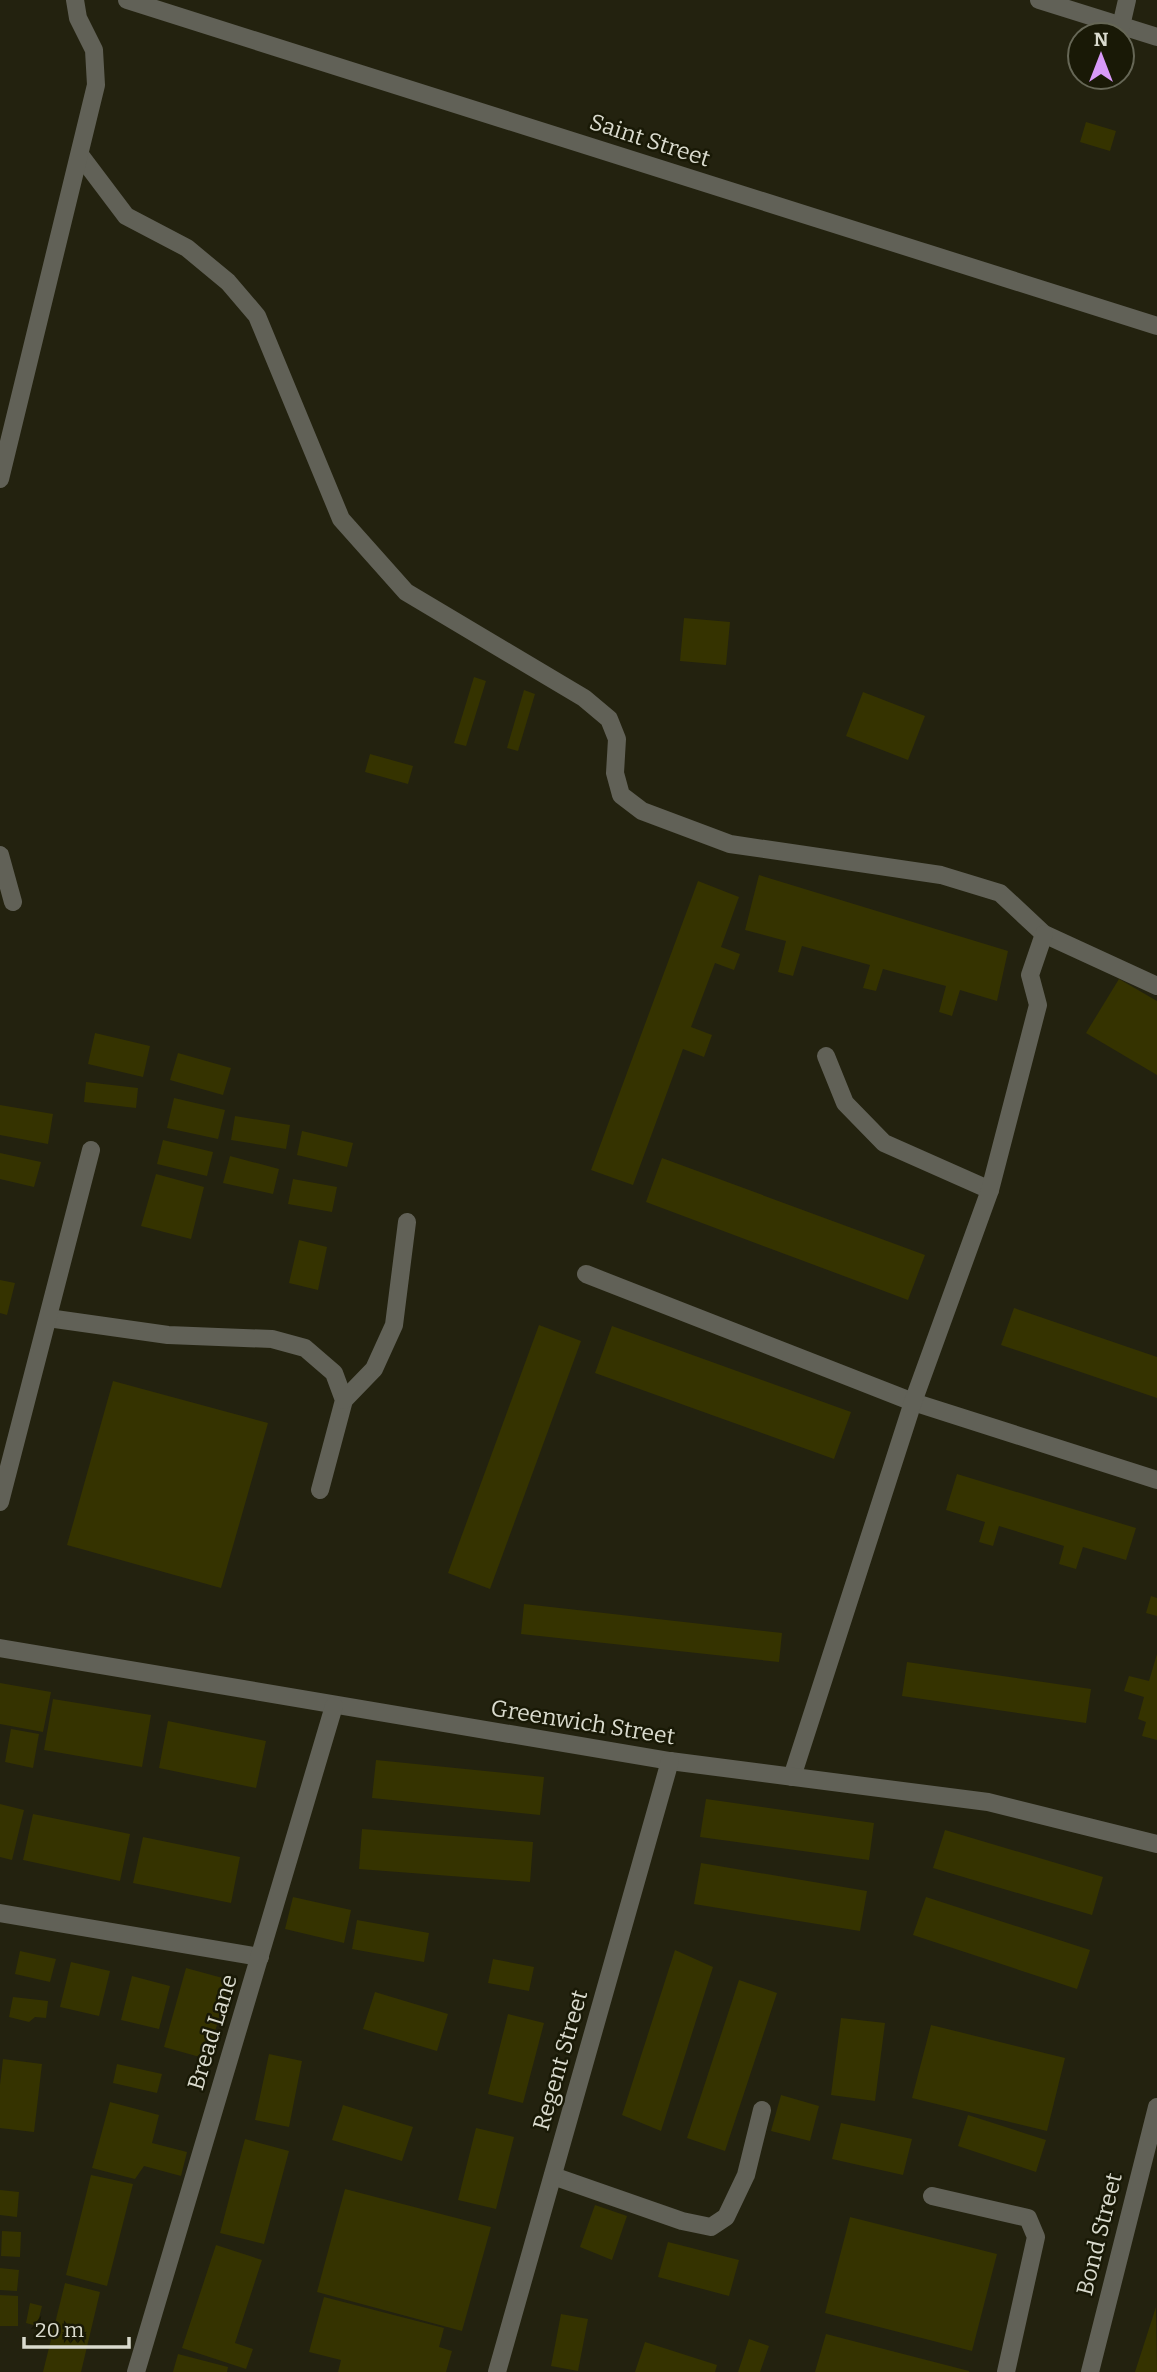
<svg xmlns="http://www.w3.org/2000/svg" width="1157" height="2372" font-family="Bitter,serif">
	<style>
		.building { fill: #353300 }
		.lines { fill: none; stroke-linecap: round; stroke-linejoin: round }
		.service { stroke: #616157; stroke-width: 18 }
		.minor { stroke: #616157; stroke-width: 18 }
		.labels { text-anchor: middle; stroke-width: 5; stroke-linejoin: round; paint-order: stroke }
		.street-label { font-size: 23px; fill: #dadbce; stroke: #191906 }
	</style>
	<rect width="100%" height="100%" fill="#23220f"/>
	<g class="building">
		<polygon points="1086,122 1116,131 1110,151 1080,142"/>
		<polygon points="684,618 730,622 726,665 680,661"/>
		<polygon points="474,677 486,681 466,746 454,743"/>
		<polygon points="524,690 535,694 518,751 507,748"/>
		<polygon points="863,692 925,716 908,760 846,736"/>
		<polygon points="370,754 413,766 408,784 365,772"/>
		<polygon points="759,875 1008,951 997,1001 960,990 952,1016 939,1012 946,986 883,969 876,991 863,988 870,965 802,946 793,976 778,972 786,941 745,930"/>
		<polygon points="698,881 739,897 721,947 740,954 734,970 715,963 691,1027 712,1035 704,1057 683,1049 633,1185 591,1170"/>
		<polygon points="1119,979 1157,1001 1157,1075 1086,1033"/>
		<polygon points="95,1033 150,1046 143,1077 88,1064"/>
		<polygon points="178,1053 231,1068 223,1095 170,1080"/>
		<polygon points="86,1082 138,1088 136,1108 84,1102"/>
		<polygon points="174,1098 225,1110 218,1139 167,1128"/>
		<polygon points="0,1105 53,1114 48,1144 0,1135"/>
		<polygon points="235,1116 290,1125 286,1149 231,1140"/>
		<polygon points="302,1131 353,1143 347,1167 297,1155"/>
		<polygon points="163,1140 213,1152 207,1176 157,1164"/>
		<polygon points="0,1153 41,1162 34,1187 0,1179"/>
		<polygon points="230,1156 279,1169 273,1194 223,1183"/>
		<polygon points="662,1158 925,1255 908,1300 646,1202"/>
		<polygon points="156,1174 204,1187 191,1239 141,1226"/>
		<polygon points="293,1179 337,1187 332,1212 288,1204"/>
		<polygon points="299,1240 327,1247 318,1290 289,1283"/>
		<polygon points="0,1280 15,1283 7,1315 0,1313"/>
		<polygon points="1014,1308 1157,1357 1157,1398 1001,1345"/>
		<polygon points="539,1325 581,1341 490,1589 448,1573"/>
		<polygon points="612,1326 851,1412 834,1459 595,1373"/>
		<polygon points="113,1381 268,1423 221,1588 67,1545"/>
		<polygon points="957,1474 1136,1528 1126,1560 1083,1547 1076,1569 1059,1564 1064,1546 999,1526 993,1546 979,1542 985,1522 946,1510"/>
		<polygon points="1151,1596 1157,1598 1157,1616 1146,1613"/>
		<polygon points="524,1604 782,1633 779,1662 521,1634"/>
		<polygon points="1157,1654 1157,1740 1142,1736 1146,1722 1138,1719 1144,1697 1124,1691 1129,1676 1149,1681"/>
		<polygon points="907,1662 1091,1689 1086,1723 902,1696"/>
		<polygon points="0,1683 51,1692 43,1732 0,1724"/>
		<polygon points="53,1699 151,1715 142,1767 44,1750"/>
		<polygon points="168,1721 266,1741 256,1788 159,1768"/>
		<polygon points="11,1729 39,1734 33,1768 5,1762"/>
		<polygon points="376,1760 544,1777 540,1815 372,1798"/>
		<polygon points="706,1799 874,1823 869,1860 700,1837"/>
		<polygon points="0,1804 24,1810 12,1860 0,1857"/>
		<polygon points="33,1814 130,1834 120,1881 23,1860"/>
		<polygon points="362,1829 533,1842 530,1882 359,1869"/>
		<polygon points="945,1830 1103,1877 1092,1915 933,1868"/>
		<polygon points="143,1837 240,1857 231,1903 133,1883"/>
		<polygon points="701,1863 867,1891 860,1931 694,1904"/>
		<polygon points="293,1897 351,1910 344,1943 285,1929"/>
		<polygon points="926,1897 1090,1950 1077,1989 913,1935"/>
		<polygon points="357,1920 429,1933 424,1962 352,1949"/>
		<polygon points="675,1950 713,1967 661,2131 622,2115"/>
		<polygon points="20,1951 56,1959 50,1982 15,1974"/>
		<polygon points="493,1959 534,1967 529,1991 488,1983"/>
		<polygon points="71,1962 110,1971 99,2016 60,2007"/>
		<polygon points="186,1968 230,1980 207,2059 164,2047"/>
		<polygon points="132,1976 170,1986 159,2029 121,2020"/>
		<polygon points="739,1980 777,1993 725,2151 687,2138"/>
		<polygon points="375,1992 448,2014 437,2051 363,2029"/>
		<polygon points="13,1997 48,2001 46,2018 35,2017 29,2022 9,2017"/>
		<polygon points="508,2014 544,2023 523,2103 488,2094"/>
		<polygon points="841,2018 885,2023 875,2101 831,2095"/>
		<polygon points="931,2025 1065,2058 1047,2131 912,2098"/>
		<polygon points="269,2054 302,2061 289,2127 255,2120"/>
		<polygon points="3,2059 42,2064 34,2132 0,2128 0,2085"/>
		<polygon points="117,2064 162,2074 157,2093 113,2083"/>
		<polygon points="781,2095 819,2106 810,2141 771,2131"/>
		<polygon points="110,2102 159,2115 152,2143 187,2152 181,2176 144,2166 135,2179 92,2168"/>
		<polygon points="343,2105 413,2127 402,2161 332,2140"/>
		<polygon points="968,2115 1046,2140 1036,2172 958,2146"/>
		<polygon points="841,2123 912,2139 903,2175 832,2159"/>
		<polygon points="476,2128 514,2137 496,2209 458,2200"/>
		<polygon points="245,2139 289,2151 264,2244 220,2233"/>
		<polygon points="91,2175 133,2184 107,2286 66,2275"/>
		<polygon points="345,2189 491,2227 462,2331 317,2292"/>
		<polygon points="0,2190 19,2192 17,2217 0,2215"/>
		<polygon points="595,2205 627,2216 612,2260 580,2247"/>
		<polygon points="850,2217 997,2254 972,2351 825,2313"/>
		<polygon points="2,2231 21,2232 20,2257 1,2256"/>
		<polygon points="668,2242 739,2260 729,2296 658,2277"/>
		<polygon points="216,2245 262,2260 235,2343 253,2349 246,2369 182,2348"/>
		<polygon points="0,2268 19,2270 17,2291 0,2290"/>
		<polygon points="65,2283 100,2292 81,2372 43,2372"/>
		<polygon points="0,2295 18,2296 18,2326 0,2326"/>
		<polygon points="324,2297 444,2328 439,2347 452,2351 446,2372 338,2372 341,2360 309,2352"/>
		<polygon points="30,2303 42,2306 37,2326 26,2323"/>
		<polygon points="1156,2307 1157,2372 1135,2372"/>
		<polygon points="561,2314 588,2319 578,2371 551,2366"/>
		<polygon points="826,2334 969,2371 969,2372 815,2372"/>
		<polygon points="749,2339 769,2346 760,2372 738,2372"/>
		<polygon points="645,2342 717,2365 715,2372 635,2372"/>
		<polygon points="178,2354 228,2367 227,2372 173,2372"/>
	</g>
	<g class="lines">
		<g class="service">
			<polyline points="80,155 126,216 187,248 228,282 257,316 341,519 406,592 584,698 609,719 617,739 615,773 621,795 642,811 730,844 941,875 1000,893 1044,934 1157,986"/>
			<polyline points="0,479 96,85 94,50 78,18 75,0"/>
			<polyline points="0,855 13,902"/>
			<polyline points="826,1056 845,1103 884,1143 990,1190"/>
			<polyline points="586,1274 913,1402 1157,1480"/>
			<polyline points="48,1318 168,1335 272,1339 305,1348 334,1373 344,1400 320,1490"/>
			<polyline points="344,1400 374,1369 394,1325 407,1222"/>
			<polyline points="0,1502 91,1150"/>
			<polyline points="792,1777 913,1402 990,1190 1038,1005 1030,975 1044,934"/>
			<polyline points="553,2176 682,2221 711,2227 726,2217 746,2175 762,2110"/>
			<polyline points="932,2196 1028,2218 1036,2237 1006,2372"/>
		</g>
		<g class="minor">
			<polyline points="127,0 1157,326"/>
			<polyline points="1039,0 1157,37"/>
			<polyline points="1121,26 1127,0"/>
			<polyline points="0,1648 670,1761 988,1802 1157,1844"/>
			<polyline points="0,1913 260,1957"/>
			<polyline points="136,2372 334,1706"/>
			<polyline points="497,2372 670,1761"/>
			<polyline points="1090,2372 1157,2107"/>
		</g>
	</g>
	<g class="labels">
		<g class="street-label">
			<text transform="translate(650 140) rotate(18)" y="8">Saint Street</text>
			<text transform="translate(583 1722) rotate(9)" y="8">Greenwich Street</text>
			<text transform="translate(212 2032) rotate(-73)" y="8">Bread Lane</text>
			<text transform="translate(560 2060) rotate(-74)" y="8">Regent Street</text>
			<text transform="translate(1099 2234) rotate(-76)" y="8">Bond Street</text>
		</g>
	</g>
	<g transform="translate(1101 56)"><circle r="33" fill="#191906" stroke="#666756" stroke-width="2"/>
	<path d="M0-5L12 26L0 18L-12 26Z" fill="#d89af8"/>
	<text y="-10" font-size="19" font-weight="bold" text-anchor="middle" fill="#dadbce">N</text>
	</g>
	<path d="M24 2337v10h105v-10" fill="none" stroke="#dadbce" stroke-width="3.5"/>
	<text x="35" y="2337" font-size="21" fill="#dadbce" stroke="#191906" stroke-width="5" paint-order="stroke">20 m</text>
</svg>
